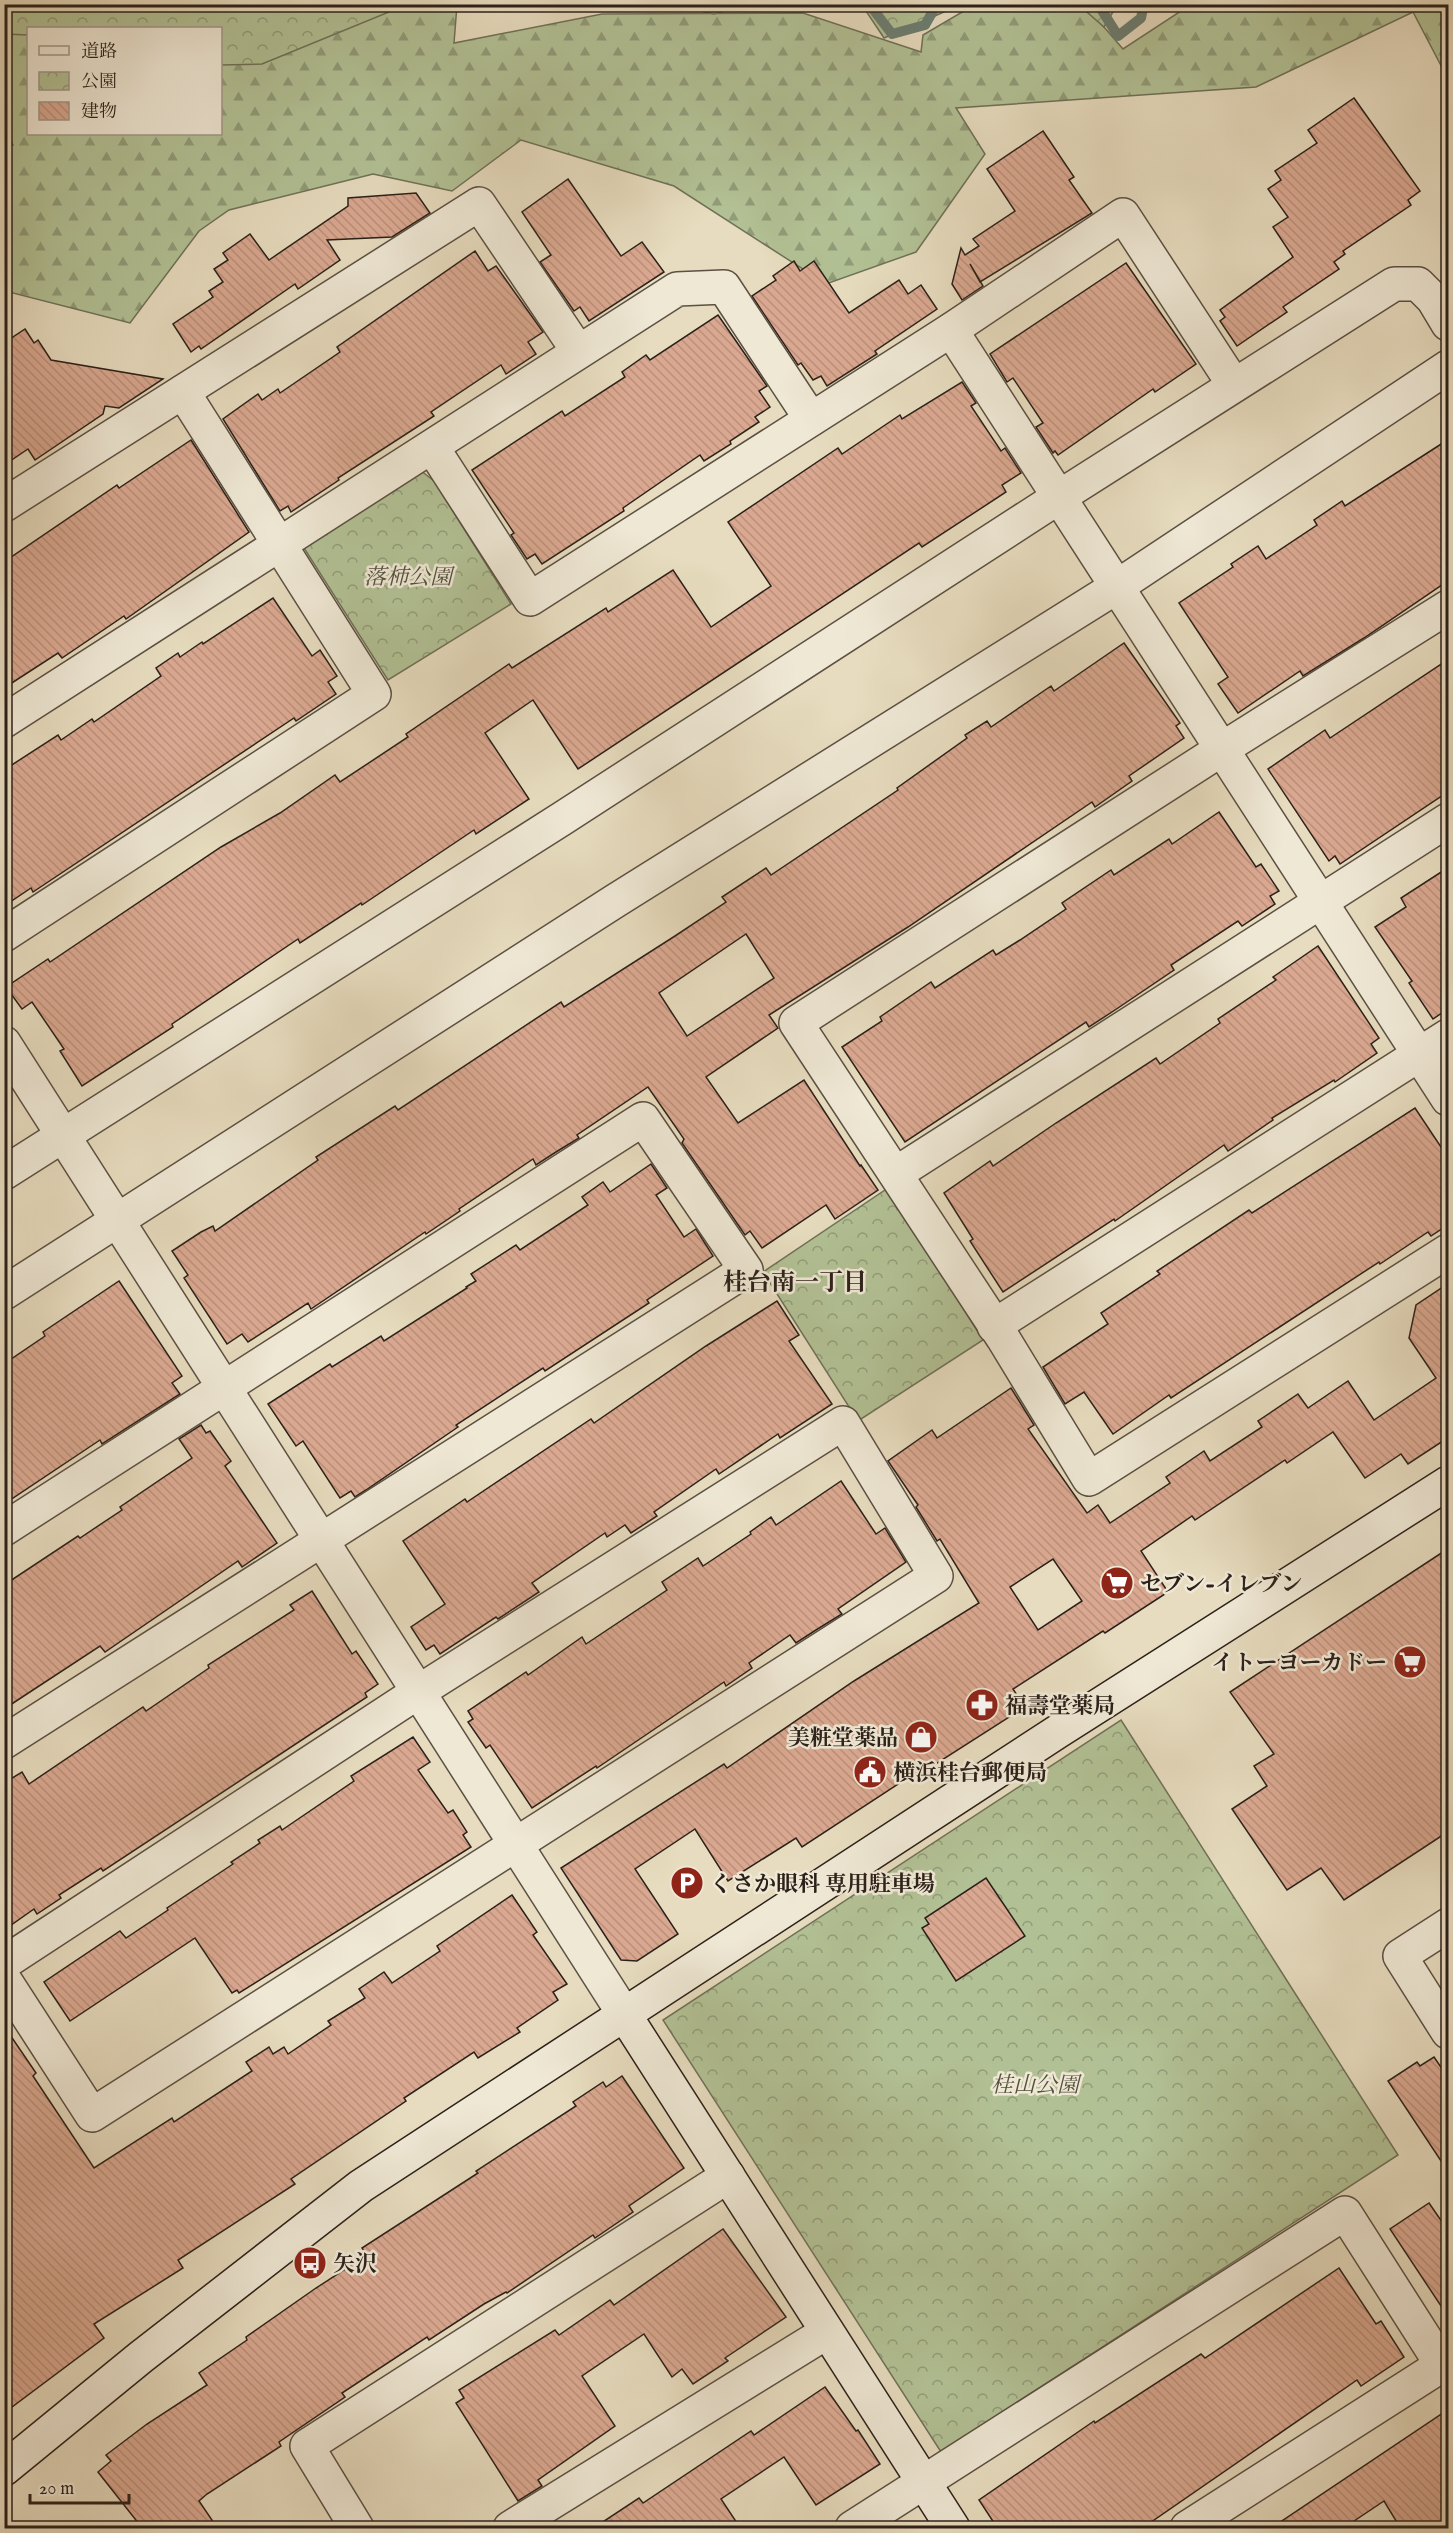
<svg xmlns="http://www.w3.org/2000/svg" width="1453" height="2533" font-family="'IM FELL English','Noto Serif JP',serif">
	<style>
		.forest { fill: url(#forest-firs); stroke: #6f7158; stroke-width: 1.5; fill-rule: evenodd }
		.park { fill: url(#park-crowns); stroke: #6f7158; stroke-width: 1.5 }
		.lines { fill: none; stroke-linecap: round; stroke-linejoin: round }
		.stream { stroke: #6c7e72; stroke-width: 10 }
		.building { fill: url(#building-back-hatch); stroke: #2c211a; stroke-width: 1.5; fill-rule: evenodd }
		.street-casing { stroke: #5b5043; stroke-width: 36 }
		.secondary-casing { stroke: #2c211a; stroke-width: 36 }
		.street { stroke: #efe8d5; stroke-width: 33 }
		.secondary { stroke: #efe8d5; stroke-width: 33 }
		.labels { text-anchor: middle; stroke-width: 5; stroke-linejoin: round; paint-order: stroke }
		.park-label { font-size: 22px; font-style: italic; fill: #54513f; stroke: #efe8d5 }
		.poi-label { font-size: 22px; font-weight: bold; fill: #2c211a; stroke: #efe8d5; text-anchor: start }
		.neighbourhood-label { font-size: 24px; font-weight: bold; fill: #2c211a; stroke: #efe8d5 }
	</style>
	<defs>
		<pattern id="forest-firs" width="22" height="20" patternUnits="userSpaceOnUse" patternTransform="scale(1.5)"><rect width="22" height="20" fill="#b2c195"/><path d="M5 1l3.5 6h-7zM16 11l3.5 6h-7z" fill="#919c79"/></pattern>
		<pattern id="park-crowns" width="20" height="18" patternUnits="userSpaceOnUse" patternTransform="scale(1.5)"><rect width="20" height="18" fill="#b2c195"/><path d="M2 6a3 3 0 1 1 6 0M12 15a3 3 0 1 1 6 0" fill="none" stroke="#919c79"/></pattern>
		<pattern id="building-back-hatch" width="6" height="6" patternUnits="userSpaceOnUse" patternTransform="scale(1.5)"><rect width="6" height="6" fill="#daa890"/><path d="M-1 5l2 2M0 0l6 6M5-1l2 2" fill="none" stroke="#bb907c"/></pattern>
	</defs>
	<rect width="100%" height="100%" fill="#e7dcbf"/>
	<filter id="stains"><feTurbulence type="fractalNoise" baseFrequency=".00333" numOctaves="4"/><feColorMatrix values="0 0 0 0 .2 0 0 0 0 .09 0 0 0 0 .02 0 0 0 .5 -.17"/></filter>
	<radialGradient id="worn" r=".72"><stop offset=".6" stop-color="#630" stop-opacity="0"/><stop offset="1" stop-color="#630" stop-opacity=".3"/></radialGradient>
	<path class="forest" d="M5,5H457L454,43L602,14L803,13L921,52L923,35L974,5H1085L1123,49L1190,5H1448V79L1413,12L1256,87L956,108L985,154L916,252L826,284L674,186L521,140L452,191L373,174L229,210L199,231L130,323L5,291L4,149L13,145L5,126ZM28,28H220V134H28Z"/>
	<g class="park">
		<polygon points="5,4 406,4 406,5 262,64 221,65 220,28 28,28 28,35 5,34"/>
		<polygon points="672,5 746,5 714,14"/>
		<polygon points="862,5 960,5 884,38"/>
		<polygon points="1079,5 1117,5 1104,27"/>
		<polygon points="420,470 434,481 511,604 388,680 304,548"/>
		<polygon points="888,1188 983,1340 858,1421 763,1272"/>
		<polygon points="1121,1720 1398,2155 941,2452 663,2020"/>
	</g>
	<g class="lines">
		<g class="stream">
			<polyline points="311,4 330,4"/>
			<polyline points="869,4 892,34 925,25 937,4"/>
			<polyline points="1098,4 1118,36 1141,18 1144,4"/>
			<polyline points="92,7 94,4"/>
		</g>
	</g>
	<g class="building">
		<polygon points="1354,98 1420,191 1408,200 1411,205 1343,251 1345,254 1334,262 1339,269 1283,307 1287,312 1237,346 1220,321 1225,317 1220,310 1293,257 1273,227 1288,217 1268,189 1281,180 1275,171 1317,143 1308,130"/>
		<polygon points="1043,131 1074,177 1069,180 1092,213 980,282 970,264 983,286 962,300 952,284 961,248 965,255 979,246 973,239 1015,211 987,169"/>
		<polygon points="568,179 621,256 642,242 664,272 589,321 580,307 574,311 540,262 551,255 522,212"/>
		<polygon points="416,193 430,213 392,237 327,240 340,260 298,289 295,284 201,349 199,346 191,352 173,324 213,297 209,291 223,282 214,269 228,260 223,253 250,234 269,260 348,206 348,198"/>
		<polygon points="475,251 488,271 496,266 543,332 528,342 536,354 506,374 501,365 431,412 434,416 338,478 339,480 291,512 288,506 280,511 223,419 258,394 262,400 278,389 280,393 340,352 337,347"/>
		<polygon points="794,261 800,271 814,261 849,313 899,280 908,294 921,285 937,309 875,351 877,354 827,386 821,376 813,380 801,363 798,365 752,296 776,280 773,276"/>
		<polygon points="1126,263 1196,364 1155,392 1153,389 1058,455 1055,451 1053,453 1036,427 1043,423 1013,378 1007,382 990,354"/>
		<polygon points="718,315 767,386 759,391 770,407 755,417 759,422 730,441 731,444 704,461 700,455 623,508 624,511 542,564 535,554 527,559 511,535 514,533 472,470 562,411 565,416 625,377 622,372 646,355 650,360"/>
		<polygon points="25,329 34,343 38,340 51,360 163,379 119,408 105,406 103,414 35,460 28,449 4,465 4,343"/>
		<polygon points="962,382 976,403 971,406 1001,451 1005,448 1021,473 1002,485 1006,492 922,547 919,543 578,769 533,700 485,733 529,799 476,834 474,830 362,905 361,903 300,943 298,939 172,1024 173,1027 82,1086 60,1051 64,1049 32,1002 22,1009 6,987 48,959 50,962 221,847 280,813 335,775 340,782 408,737 406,734 509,664 512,668 606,608 608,612 673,570 711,627 771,586 728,522 838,448 842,454 900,415 902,419"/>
		<polygon points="1449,439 1449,580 1364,638 1303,676 1300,671 1238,713 1218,684 1228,677 1179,603 1233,567 1231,564 1258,546 1266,559 1317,525 1314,520 1342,501 1345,506"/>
		<polygon points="191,440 249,532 126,619 124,616 62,658 58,653 4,688 4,562 117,485 119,488"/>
		<polygon points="273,598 312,656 320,650 337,676 328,682 336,694 296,721 294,718 33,892 31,888 4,906 4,770 58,735 61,740 92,719 94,722 161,676 156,668 178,653 180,657 202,642 203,644"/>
		<path d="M1124,643L1180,723L1176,726L1184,738L1129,776L1132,781L1095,807L1092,802L908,927L769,1015L778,1028L706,1077L738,1123L804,1080L860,1166L861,1165L878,1190L835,1219L826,1205L762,1248L750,1231L745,1235L682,1143L684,1139L648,1087L577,1135L579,1138L556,1152L536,1165L533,1159L459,1209L460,1211L426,1234L425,1232L311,1309L308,1303L248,1342L242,1334L227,1344L184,1278L188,1275L172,1251L201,1232L213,1226L215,1231L318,1160L316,1157L395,1106L398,1110L561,1002L564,1007L675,936L726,902L722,897L766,868L771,875L898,790L897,788L967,738L965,735L987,721L991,727L1051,686L1054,691ZM746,934L774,978L687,1036L659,993Z"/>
		<polygon points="1449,659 1449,791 1340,864 1335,856 1329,861 1268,769 1325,730 1330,738"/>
		<polygon points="1219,812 1256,867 1261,864 1279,891 1270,896 1275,904 1242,926 1238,921 1171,965 1174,970 1118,1008 1089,1027 1086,1022 905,1142 842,1047 882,1021 880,1017 931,982 935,988 993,950 996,955 1020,940 1066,909 1062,903 1111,870 1114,875 1169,839 1172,844"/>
		<polygon points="1449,867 1449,1008 1433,1019 1409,983 1412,981 1375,927 1406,907 1401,898"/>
		<polygon points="1318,946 1379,1038 1371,1044 1377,1053 1335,1082 1334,1080 1272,1118 1273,1120 1228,1151 1224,1145 1115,1221 1114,1219 1003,1292 970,1241 973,1239 944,1193 990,1161 993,1166 1056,1123 1156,1058 1160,1064 1220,1023 1218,1019 1276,980 1273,977"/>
		<polygon points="1415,1108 1449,1159 1449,1224 1431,1236 1428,1232 1380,1264 1379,1262 1171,1398 1169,1395 1113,1434 1084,1392 1065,1404 1043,1367 1108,1324 1101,1313 1160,1274 1157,1271 1249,1210 1252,1213"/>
		<polygon points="651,1164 667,1188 656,1195 684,1237 696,1229 713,1256 647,1300 649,1303 545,1371 543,1368 456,1425 458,1427 366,1490 355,1497 351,1491 340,1498 303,1441 296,1446 268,1404 330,1364 332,1367 381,1336 384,1341 467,1288 466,1287 476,1281 471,1274 516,1245 520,1250 588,1205 582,1197 603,1182 610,1192"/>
		<polygon points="119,1281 182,1376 172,1383 180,1394 102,1444 100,1440 4,1504 4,1364 45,1336 43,1332"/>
		<path d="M1449,1283V1437L1408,1464L1401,1454L1365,1478L1333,1432L1287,1463L1285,1460L1195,1520L1192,1516L1141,1551L1168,1592L1105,1633L1103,1631L1013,1689L1025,1707L917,1776L915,1773L802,1847L796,1838L728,1881L695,1829L635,1869L678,1934L637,1961L621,1960L561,1868L724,1764L727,1768L854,1681L979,1603L940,1539L937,1541L916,1507L918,1505L888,1461L932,1430L937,1438L1011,1388L1034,1425L1028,1429L1087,1513L1098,1505L1110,1523L1170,1483L1166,1477L1204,1451L1210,1461L1262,1427L1258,1421L1298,1394L1308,1408L1348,1381L1374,1420L1436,1378L1409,1338L1416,1305ZM1053,1559L1082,1601L1038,1630L1010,1587Z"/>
		<polygon points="777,1301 799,1335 789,1341 832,1404 780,1438 778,1434 719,1474 716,1469 654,1512 657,1516 631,1533 625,1525 607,1537 605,1533 532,1583 539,1592 498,1619 496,1617 440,1654 434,1645 426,1650 411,1627 445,1604 403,1541 465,1499 467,1502 591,1419 594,1423 706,1346"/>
		<polygon points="201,1425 206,1433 210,1431 231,1461 225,1466 277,1543 242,1567 238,1561 105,1652 100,1646 4,1709 4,1585 78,1536 80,1538 122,1510 120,1507 192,1458 179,1439"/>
		<polygon points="841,1481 876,1534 885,1528 906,1562 838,1609 842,1614 816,1630 796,1643 790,1635 749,1663 752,1668 726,1686 724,1682 597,1768 596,1766 532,1808 490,1745 486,1748 468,1722 473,1719 468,1711 526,1672 528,1675 582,1637 586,1644 667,1590 662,1582 698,1558 703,1566 751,1534 750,1532 771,1517 776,1525"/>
		<polygon points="1449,1548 1449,1831 1344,1900 1321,1868 1287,1890 1232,1809 1267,1786 1254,1766 1274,1754 1230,1692"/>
		<polygon points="312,1591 352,1654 356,1651 378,1684 365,1693 367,1697 103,1871 101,1868 59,1895 61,1898 37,1914 34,1909 4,1930 4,1783 22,1772 29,1784 143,1707 146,1711 209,1668 208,1665 294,1610 290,1605"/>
		<polygon points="413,1737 430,1762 418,1770 448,1813 453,1810 467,1832 463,1835 471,1847 239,1993 237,1990 232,1993 195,1938 70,2021 44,1982 120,1931 126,1938 168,1910 167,1908 233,1864 231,1862 260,1843 258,1840 280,1826 282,1830 354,1781 351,1776"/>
		<polygon points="986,1878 1025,1936 956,1981 922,1928 929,1924 925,1918"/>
		<polygon points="512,1895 537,1932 533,1935 567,1984 553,1992 558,2000 517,2028 520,2032 478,2058 474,2052 404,2098 406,2101 291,2179 295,2184 178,2260 183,2268 94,2324 104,2338 4,2413 4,2026 36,2073 33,2076 94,2168 172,2118 174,2122 252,2071 246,2062 269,2047 273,2054 284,2047 288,2054 331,2025 328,2021 365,1998 359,1989 384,1972 392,1983 440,1951 437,1946"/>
		<polygon points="1434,2057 1449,2079 1449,2173 1388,2081 1417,2062 1420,2066"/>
		<polygon points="622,2076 684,2168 629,2206 633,2212 595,2238 593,2235 507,2293 506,2292 484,2304 429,2340 427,2337 342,2393 345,2397 279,2442 281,2446 207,2494 199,2501 218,2529 143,2529 98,2472 111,2461 106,2455 147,2424 207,2385 199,2373 247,2340 246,2337 316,2288 367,2255 362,2248 478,2173 476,2171 576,2106 573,2102 603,2082 606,2087"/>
		<polygon points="1429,2203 1449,2232 1449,2318 1390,2229"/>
		<polygon points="723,2229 786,2317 725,2358 728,2361 693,2384 682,2369 672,2377 644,2334 582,2376 615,2426 538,2480 542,2486 518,2501 456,2403 464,2398 459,2390 555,2330 559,2335 610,2300 614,2305"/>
		<polygon points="1339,2268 1376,2324 1381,2321 1404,2357 1361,2386 1357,2380 1141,2529 998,2529 979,2500 1094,2421 1095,2423 1201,2354 1205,2358"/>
		<polygon points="825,2387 856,2431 858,2430 880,2464 816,2505 784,2457 721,2499 741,2529 592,2529 639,2498 643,2503 751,2431 754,2435"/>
		<polygon points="1449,2409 1449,2529 1401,2529 1384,2501 1342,2529 1270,2529"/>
	</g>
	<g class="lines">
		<g class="street-casing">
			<g id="street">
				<polyline points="951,330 1448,1099"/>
				<polyline points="432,447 530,599 951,330 1123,215 1234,385"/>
				<polyline points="4,505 479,204 578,351"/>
				<polyline points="1448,607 1222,749 796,1023 1003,1338 1089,1479 1448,1251"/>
				<polyline points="4,721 677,289 724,287 811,419"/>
				<polyline points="4,935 374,694 183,392"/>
				<polyline points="4,1043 624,2014"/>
				<polyline points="4,1173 563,818 1059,497 1394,284 1418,284 1433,299 1448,324"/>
				<polyline points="897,1173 1448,820"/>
				<polyline points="4,1293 615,901 1118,586 1448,367"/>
				<polyline points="994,1326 1448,1036"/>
				<polyline points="4,1529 643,1119 746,1270 4,1742"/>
				<polyline points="1448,1925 1400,1956 1448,2032"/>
				<polyline points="4,1963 418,1692 843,1423 936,1576 92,2115 4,1979"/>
				<polyline points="357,2528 307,2446 728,2176"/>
				<polyline points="510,2528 827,2332"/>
				<polyline points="852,2528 1345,2213 1442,2365 1187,2528"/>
			</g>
		</g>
		<g class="secondary-casing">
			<g id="secondary">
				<polyline points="624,2014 953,2528"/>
				<polyline points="4,2469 141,2357 361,2186 1057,1732 1448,1483"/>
			</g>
		</g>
		<use href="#street" class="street"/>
		<use href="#secondary" class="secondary"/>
	</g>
	<defs>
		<g id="supermarket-disc" transform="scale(1.725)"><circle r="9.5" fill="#8f2418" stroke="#efe8d5"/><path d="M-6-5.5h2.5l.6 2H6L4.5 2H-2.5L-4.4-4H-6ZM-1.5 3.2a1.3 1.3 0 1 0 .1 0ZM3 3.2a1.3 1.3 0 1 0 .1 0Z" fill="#fff"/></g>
		<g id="pharmacy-disc" transform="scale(1.725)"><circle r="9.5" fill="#8f2418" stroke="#efe8d5"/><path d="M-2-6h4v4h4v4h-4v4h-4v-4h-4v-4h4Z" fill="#fff"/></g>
		<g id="shop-disc" transform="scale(1.725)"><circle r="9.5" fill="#8f2418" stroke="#efe8d5"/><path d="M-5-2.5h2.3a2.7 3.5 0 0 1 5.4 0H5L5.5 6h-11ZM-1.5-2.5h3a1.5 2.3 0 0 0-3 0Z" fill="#fff"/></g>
		<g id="civic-disc" transform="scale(1.725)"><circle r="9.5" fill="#8f2418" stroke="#efe8d5"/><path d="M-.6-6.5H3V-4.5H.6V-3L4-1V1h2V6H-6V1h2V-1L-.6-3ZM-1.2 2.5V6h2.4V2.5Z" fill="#fff"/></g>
		<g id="parking-disc" transform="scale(1.725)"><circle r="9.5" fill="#8f2418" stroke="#efe8d5"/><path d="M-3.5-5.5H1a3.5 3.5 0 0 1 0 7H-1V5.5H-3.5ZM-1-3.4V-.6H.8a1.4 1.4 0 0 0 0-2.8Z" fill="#fff"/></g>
		<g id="bus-disc" transform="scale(1.725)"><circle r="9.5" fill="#8f2418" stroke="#efe8d5"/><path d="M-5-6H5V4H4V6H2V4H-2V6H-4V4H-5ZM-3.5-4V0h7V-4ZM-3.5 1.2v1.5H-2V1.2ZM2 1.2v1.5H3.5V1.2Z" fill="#fff"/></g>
	</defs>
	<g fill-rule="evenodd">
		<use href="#supermarket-disc" x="1117" y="1583"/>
		<use href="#supermarket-disc" x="1410" y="1662"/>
		<use href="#pharmacy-disc" x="982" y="1705"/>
		<use href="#shop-disc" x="921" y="1737"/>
		<use href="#civic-disc" x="870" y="1772"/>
		<use href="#parking-disc" x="687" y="1883"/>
		<use href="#bus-disc" x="310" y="2263"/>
	</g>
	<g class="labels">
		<g class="park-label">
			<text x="408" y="584">落柿公園</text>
			<text x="1035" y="2092">桂山公園</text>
		</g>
		<g class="poi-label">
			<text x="1140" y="1591">セブン-イレブン</text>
			<text x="1387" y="1670" text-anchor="end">イトーヨーカドー</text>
			<text x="1005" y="1713">福壽堂薬局</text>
			<text x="898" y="1745" text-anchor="end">美粧堂薬品</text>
			<text x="893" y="1780">横浜桂台郵便局</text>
			<text x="710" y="1891">くさか眼科 専用駐車場</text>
			<text x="333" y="2271">矢沢</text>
		</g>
		<g class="neighbourhood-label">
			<text x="795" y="1290">桂台南一丁目</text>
		</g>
	</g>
	<rect width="1453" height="2533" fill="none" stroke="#e7dcbf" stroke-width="24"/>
	<rect x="6" y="6" width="1441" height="2521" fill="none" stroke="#2c211a" stroke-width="3"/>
	<rect x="12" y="12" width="1429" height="2509" fill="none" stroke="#2c211a" stroke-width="1.5"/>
	<rect x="27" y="27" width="195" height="108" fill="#efe8d5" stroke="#a1988a" stroke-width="1.5"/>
	<rect x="39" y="46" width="30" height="9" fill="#efe8d5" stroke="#a1988a" stroke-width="1.5"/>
	<text x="81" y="57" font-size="18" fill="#2c211a">道路</text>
	<rect x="39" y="72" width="30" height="18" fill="url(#park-crowns)" stroke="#a1988a" stroke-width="1.5"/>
	<text x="81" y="87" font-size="18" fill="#2c211a">公園</text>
	<rect x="39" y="102" width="30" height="18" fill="url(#building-back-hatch)" stroke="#a1988a" stroke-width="1.5"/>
	<text x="81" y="117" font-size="18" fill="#2c211a">建物</text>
	<path d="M30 2494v9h99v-9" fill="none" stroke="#2c211a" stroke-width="3"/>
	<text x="39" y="2494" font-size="18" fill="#2c211a" stroke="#efe8d5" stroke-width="4.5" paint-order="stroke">20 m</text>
	<rect width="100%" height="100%" filter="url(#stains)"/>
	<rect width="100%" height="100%" fill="url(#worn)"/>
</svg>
